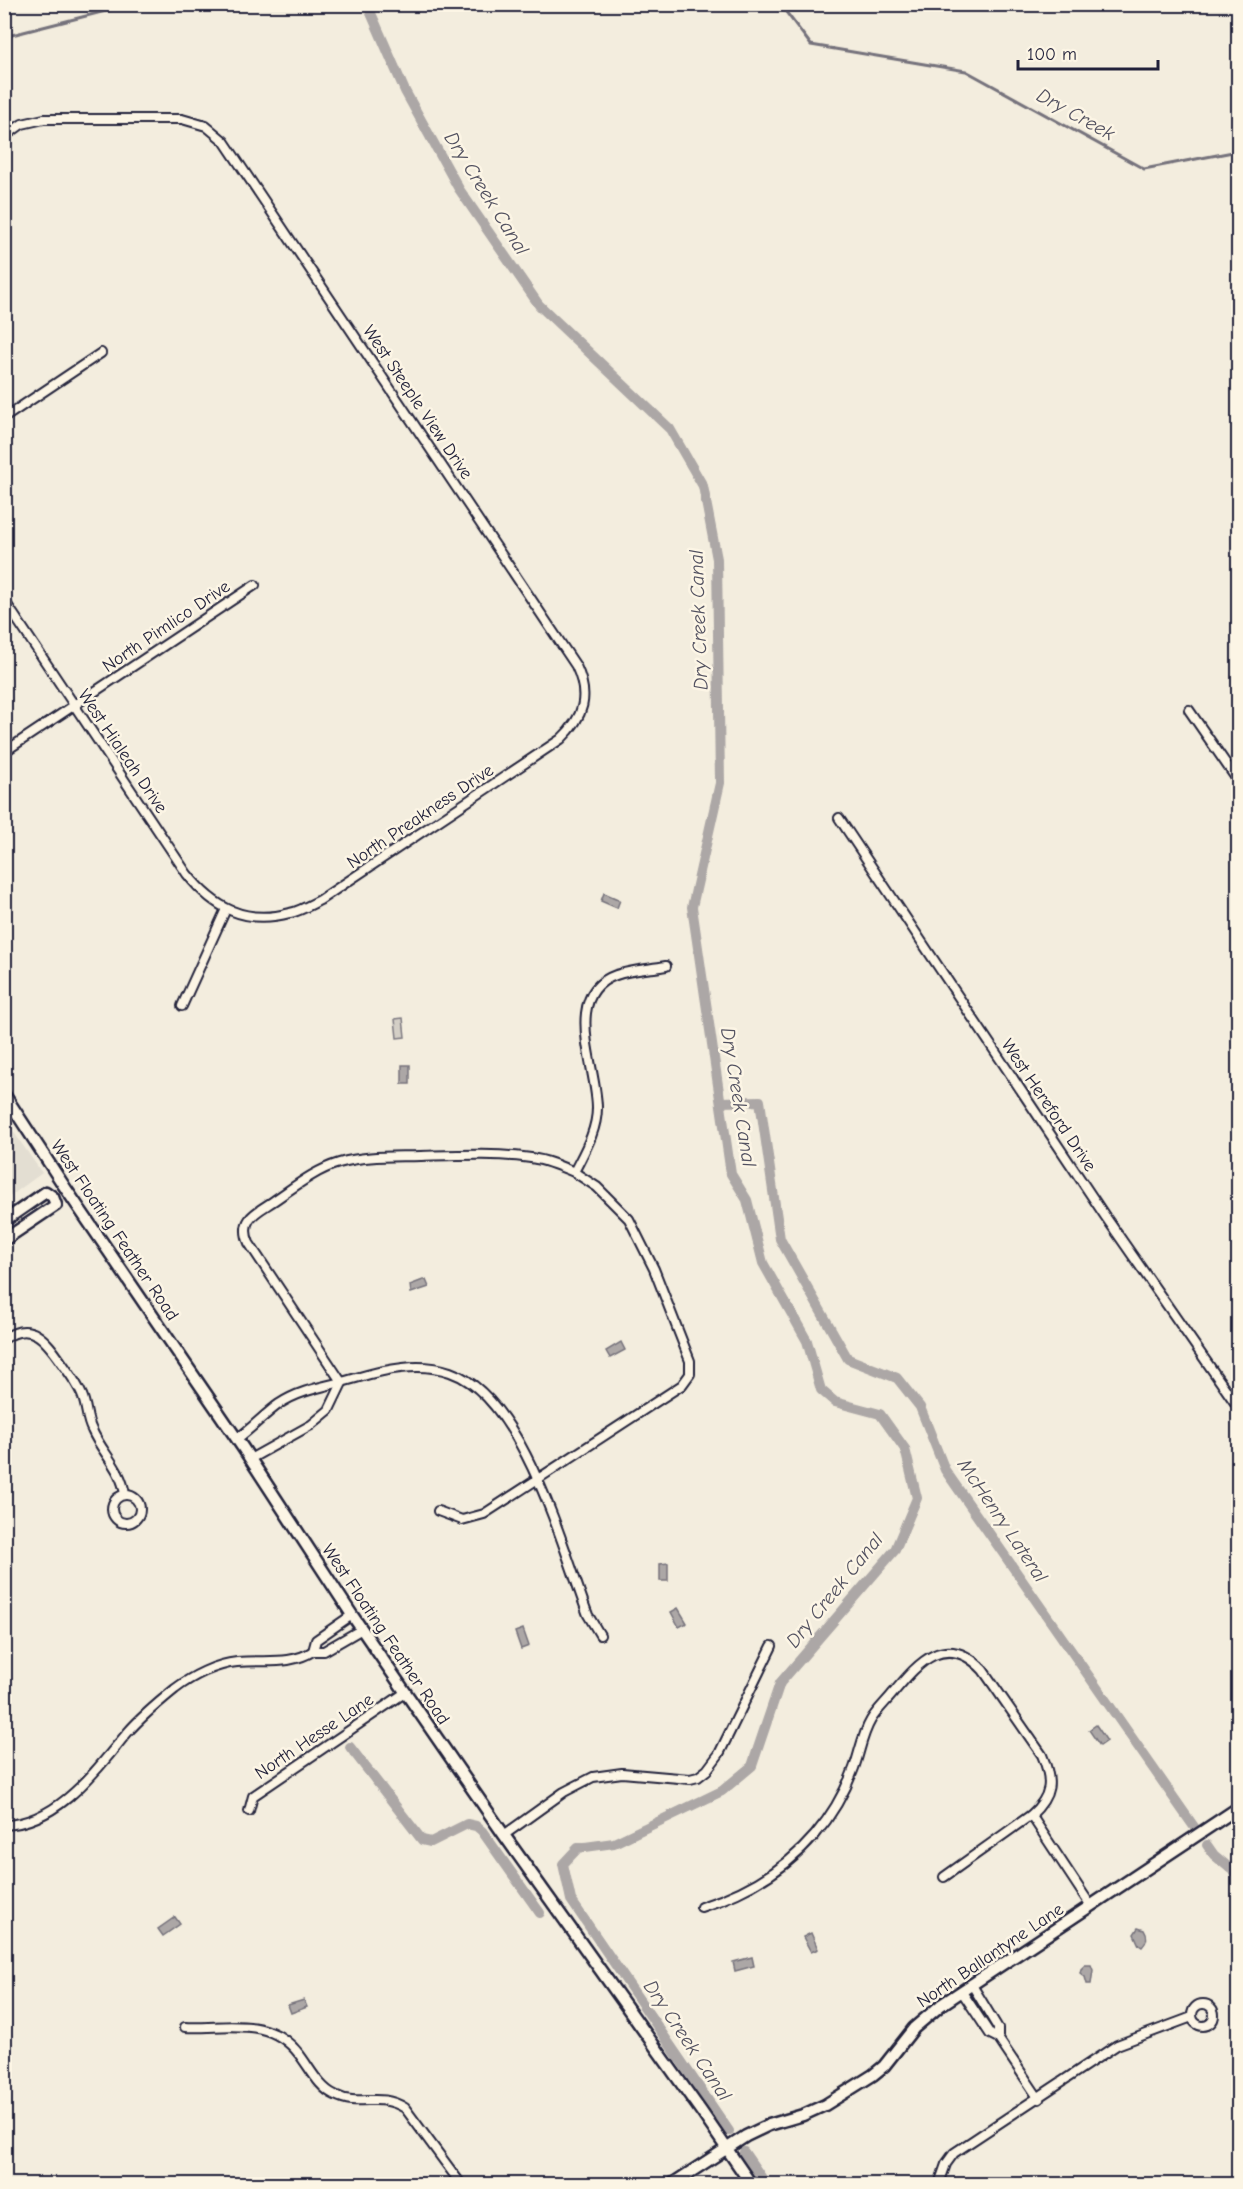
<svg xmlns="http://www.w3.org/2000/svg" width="1243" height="2189" font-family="'Comic Neue',sans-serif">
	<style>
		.built { fill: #e3ded2 }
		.green { fill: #d4cfc6; stroke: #7b7880; stroke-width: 1.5 }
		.water { fill: #aca7a6; stroke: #75727b; stroke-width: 1.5 }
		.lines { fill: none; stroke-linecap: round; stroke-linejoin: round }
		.stream { stroke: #75727b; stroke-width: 3 }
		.canal { stroke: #aca7a6; stroke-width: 10 }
		.street-casing { stroke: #22223b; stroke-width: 12 }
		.secondary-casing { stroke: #22223b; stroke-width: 15 }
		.street { stroke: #fcf5e5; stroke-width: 8 }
		.secondary { stroke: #fcf5e5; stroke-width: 10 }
		.labels { text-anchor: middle; stroke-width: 5; stroke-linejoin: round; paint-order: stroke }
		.street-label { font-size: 18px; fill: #22223b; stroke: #fcf5e5 }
		.water-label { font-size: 20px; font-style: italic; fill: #525160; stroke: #fcf5e5 }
	</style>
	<rect width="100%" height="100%" fill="#f3edde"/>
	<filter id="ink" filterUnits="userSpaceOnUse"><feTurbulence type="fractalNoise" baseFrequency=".0167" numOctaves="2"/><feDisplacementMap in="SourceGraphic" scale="12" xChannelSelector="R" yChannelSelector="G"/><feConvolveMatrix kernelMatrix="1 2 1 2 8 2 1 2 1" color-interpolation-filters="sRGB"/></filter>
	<g filter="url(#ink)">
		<polygon class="built" points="4,1118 42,1173 5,1200 4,1200"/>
		<polygon class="green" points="403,1018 405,1037 397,1038 395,1019"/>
		<g class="water">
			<polygon points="604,893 620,900 617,908 601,901"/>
			<rect x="402" y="1065" width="8" height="19"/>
			<polygon points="423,1280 426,1280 429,1287 411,1293 410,1285"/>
			<polygon points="621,1342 625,1350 610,1358 606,1351"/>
			<polygon points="668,1563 668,1581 660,1581 660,1564"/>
			<polygon points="678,1608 687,1623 679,1627 671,1612"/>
			<polygon points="523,1629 529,1646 521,1649 515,1632"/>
			<polygon points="1096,1725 1107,1741 1100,1746 1089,1730"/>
			<polygon points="175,1917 180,1924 163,1936 158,1929"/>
			<path d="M1138,1928L1144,1930C1148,1936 1148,1941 1142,1947L1139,1945L1134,1934Z"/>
			<polygon points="811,1933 818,1949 811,1952 803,1937"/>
			<polygon points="752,1957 754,1966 735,1971 733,1962"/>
			<polygon points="1085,1965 1091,1965 1093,1970 1091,1984 1087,1984 1085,1977 1080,1973 1081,1969"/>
			<polygon points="304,2000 307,2007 291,2013 288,2005"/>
		</g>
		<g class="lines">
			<g class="stream">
				<polyline points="780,4 811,45 966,71 1144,169 1238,151"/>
				<polyline points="4,37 133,4"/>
			</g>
			<g class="canal">
				<polyline points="367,4 405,91 459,189 539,305 670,429 703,486 717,559 720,783 692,907 731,1174 747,1200 763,1263 807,1341 821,1390 835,1402 880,1414 905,1449 917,1498 895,1550 780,1683 752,1766 722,1791 614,1843 578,1848 563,1864 571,1900 729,2131"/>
				<polyline points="721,1102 760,1101 780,1239 848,1359 897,1378 920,1407 945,1470 1197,1831"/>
				<polyline points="350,1747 422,1840 431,1842 467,1824 476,1826 482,1831 540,1913"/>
				<polyline points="1207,1845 1214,1855 1238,1875"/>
				<polyline points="744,2152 766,2184"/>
			</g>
			<g class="street-casing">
				<g id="street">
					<path d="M4,137L22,124L44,119H182L206,126L224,141L576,666C590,696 584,717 561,739L320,900C310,905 300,911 290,913C245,925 214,908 187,874L4,600"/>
					<polyline points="4,418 101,353"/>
					<polyline points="1189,710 1238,781"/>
					<polyline points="4,752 255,585"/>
					<polyline points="839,818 1105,1216 1238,1407"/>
					<polyline points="182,1006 226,909"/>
					<path d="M4,1339C32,1318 48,1343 62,1363C69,1373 77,1383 82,1395C87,1406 86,1419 92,1430C102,1453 122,1469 125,1495"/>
					<path d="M342,1383L249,1243C239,1220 255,1213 272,1202C293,1188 315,1170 339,1163C366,1155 394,1157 421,1156C457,1155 495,1153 531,1158C546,1160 560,1166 574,1172"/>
					<path d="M237,1439C252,1428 265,1414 279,1404C303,1388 330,1386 356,1378C386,1369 420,1362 450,1372C523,1397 563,1549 588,1615L600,1635"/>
					<polyline points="250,1459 311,1425 329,1410 342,1383"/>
					<circle cx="126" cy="1509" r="14"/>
					<path d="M438,1511L462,1520L484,1514L682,1385L690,1374V1361L654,1269L629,1219L597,1187L574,1172C584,1152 597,1131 597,1108C597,1067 561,994 616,975C631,970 650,969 666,966"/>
					<polyline points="352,1615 316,1640 313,1651 324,1651 362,1629"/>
					<polyline points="249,1811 253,1796 406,1692"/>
					<polyline points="1031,1815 1091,1906"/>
					<path d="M4,1825C59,1823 96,1770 128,1732C142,1716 159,1702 175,1689C192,1676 216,1664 237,1662C263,1659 290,1666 313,1651"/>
					<polyline points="504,1835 564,1792 593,1777 622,1773 690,1779 698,1777 707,1770 719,1754 772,1646"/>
					<path d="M701,1907C746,1893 785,1870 815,1835C832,1815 845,1792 854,1768C860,1752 862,1735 871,1720C877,1710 887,1701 894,1692C919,1662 946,1631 983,1670L1042,1755C1053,1781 1052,1796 1031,1815L944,1877"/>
					<polyline points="962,1992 990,2034 998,2038 998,2028 972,1985"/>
					<circle cx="1203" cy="2015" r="11"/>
					<path d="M185,2027C227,2029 269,2015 299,2054C310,2068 319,2088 335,2095C360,2108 378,2091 405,2108L461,2184"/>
					<polyline points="998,2038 1039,2099"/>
					<polyline points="939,2184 946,2164 954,2153 1117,2045 1192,2017"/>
				</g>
			</g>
			<g class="secondary-casing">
				<g id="secondary">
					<polyline points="4,1094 66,1189 243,1448 352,1615 504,1835 701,2111 751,2184"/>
					<polyline points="4,1221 46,1192 53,1197 56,1205 4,1240"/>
					<polyline points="672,2184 746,2136 769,2125 803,2115 825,2105 873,2075 884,2066 914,2028 941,2005 1238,1808"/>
				</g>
			</g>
			<use href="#street" class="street"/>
			<use href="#secondary" class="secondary"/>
		</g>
	</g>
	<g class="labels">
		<g class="street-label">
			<text transform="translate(418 402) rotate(56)" y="6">West Steeple View Drive</text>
			<text transform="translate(166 626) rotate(-34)" y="6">North Pimlico Drive</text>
			<text transform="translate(123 751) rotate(56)" y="6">West Hialeah Drive</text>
			<text transform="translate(420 816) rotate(-34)" y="6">North Preakness Drive</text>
			<text transform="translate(1049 1105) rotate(56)" y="6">West Hereford Drive</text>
			<text transform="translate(115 1230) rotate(56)" y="6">West Floating Feather Road</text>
			<text transform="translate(386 1634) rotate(56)" y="6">West Floating Feather Road</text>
			<text transform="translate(314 1736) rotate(-34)" y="6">North Hesse Lane</text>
			<text transform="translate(990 1955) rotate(-34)" y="6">North Ballantyne Lane</text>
		</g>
		<g class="water-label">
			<text transform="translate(1076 114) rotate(29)" y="7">Dry Creek</text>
			<text transform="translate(487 193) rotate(58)" y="7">Dry Creek Canal</text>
			<text transform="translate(698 620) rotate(-92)" y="7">Dry Creek Canal</text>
			<text transform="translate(739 1097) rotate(81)" y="7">Dry Creek Canal</text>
			<text transform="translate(1003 1520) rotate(56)" y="7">McHenry Lateral</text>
			<text transform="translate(834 1590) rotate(-51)" y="7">Dry Creek Canal</text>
			<text transform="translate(688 2040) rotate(56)" y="7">Dry Creek Canal</text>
		</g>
	</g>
	<rect width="1243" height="2189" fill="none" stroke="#fcf5e5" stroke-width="24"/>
	<rect x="12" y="12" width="1219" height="2165" fill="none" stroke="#22223b" stroke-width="2" filter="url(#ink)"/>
	<path d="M1018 60v9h140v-9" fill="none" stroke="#22223b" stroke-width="3"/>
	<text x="1027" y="60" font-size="18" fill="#22223b" stroke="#fcf5e5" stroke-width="4.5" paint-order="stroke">100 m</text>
</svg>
